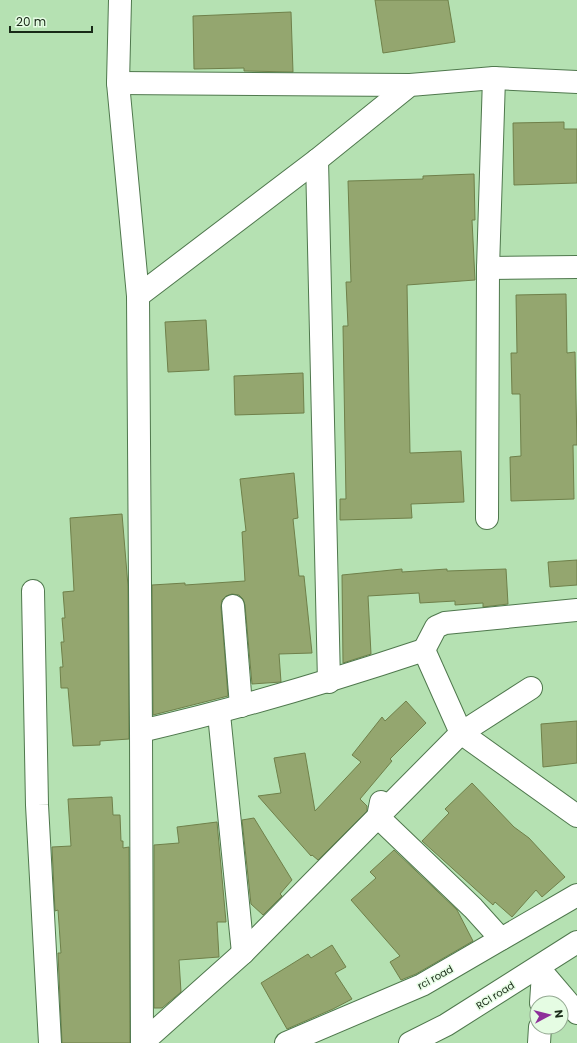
<svg xmlns="http://www.w3.org/2000/svg" width="577" height="1043" font-family="Poppins,sans-serif">
	<style>
		.building { fill: #94a66f; stroke: #6f804a }
		.lines { fill: none; stroke-linecap: round; stroke-linejoin: round }
		.street-casing { stroke: #4f784d; stroke-width: 24 }
		.secondary-casing { stroke: #4f784d; stroke-width: 24 }
		.street { stroke: #fff; stroke-width: 22 }
		.secondary { stroke: #fff; stroke-width: 22 }
		.labels { text-anchor: middle; stroke-width: 3; stroke-linejoin: round; paint-order: stroke }
		.street-label { font-size: 10px; fill: #182917; stroke: #e5fce3 }
	</style>
	<rect width="100%" height="100%" fill="#b5e1b2"/>
	<g class="building">
		<polygon points="375,0 448,0 455,42 383,53"/>
		<polygon points="291,12 293,72 244,71 244,68 194,69 193,16"/>
		<polygon points="564,122 564,129 577,129 577,183 514,185 513,123"/>
		<polygon points="474,174 475,220 472,220 475,280 407,285 410,453 461,451 464,502 411,504 412,518 340,520 340,499 346,499 343,326 348,326 346,282 351,282 348,181 423,179 423,176"/>
		<polygon points="566,294 567,353 575,352 577,445 573,445 574,499 511,501 510,457 521,456 520,394 512,394 511,353 517,353 516,295"/>
		<polygon points="206,320 209,370 168,372 165,322"/>
		<polygon points="303,373 304,413 235,415 234,376"/>
		<polygon points="294,473 298,518 293,519 299,576 304,576 312,653 279,654 281,682 252,684 245,605 243,599 239,595 232,594 226,596 222,600 221,607 228,696 153,715 152,585 185,583 185,585 245,581 242,532 246,531 240,479"/>
		<polygon points="122,514 128,586 129,739 100,741 100,745 73,746 68,688 61,688 60,667 63,667 61,642 64,642 62,618 65,618 63,592 74,591 70,518"/>
		<polygon points="577,560 577,585 550,587 548,562"/>
		<polygon points="402,569 402,572 447,569 447,571 506,569 508,604 483,607 483,603 455,605 455,601 420,603 419,593 368,596 371,654 343,663 342,575"/>
		<polygon points="406,701 426,723 390,759 392,761 360,799 367,806 367,811 318,860 312,855 311,856 258,796 281,793 274,758 305,753 315,811 361,762 352,755 382,717 385,721"/>
		<polygon points="577,721 577,763 543,767 541,724"/>
		<polygon points="472,783 514,827 529,838 565,877 542,897 536,890 512,917 495,902 493,905 422,841 449,813 445,809"/>
		<polygon points="112,797 113,815 120,815 121,841 123,841 123,848 129,847 130,1043 62,1043 58,953 61,953 58,910 55,911 52,847 71,846 68,799"/>
		<polygon points="254,818 292,880 280,894 282,896 263,915 251,904 242,820"/>
		<polygon points="217,822 226,922 217,922 219,957 179,960 181,992 162,1008 154,1008 154,845 179,843 177,827"/>
		<polygon points="394,850 457,910 473,941 416,974 401,980 390,962 400,956 351,900 376,878 370,872"/>
		<polygon points="332,945 346,967 335,973 352,999 333,1009 287,1029 261,983 308,954 311,958"/>
	</g>
	<g class="lines">
		<g class="street-casing">
			<g id="street">
				<path d="M120,0L118,83L138,296L141,731C237,709 331,681 424,650L461,733L577,816"/>
				<polyline points="118,83 410,85"/>
				<polyline points="317,160 329,682"/>
				<polyline points="488,268 577,267"/>
				<polyline points="138,296 317,160 410,85 494,78 577,82"/>
				<polyline points="487,518 488,268 494,78"/>
				<polyline points="33,591 37,805 50,1043"/>
				<polyline points="233,606 241,706"/>
				<polyline points="424,650 436,627 445,623 577,610"/>
				<polyline points="219,714 243,953"/>
				<polyline points="141,731 142,1043"/>
				<polyline points="381,802 378,817 473,908 501,939"/>
				<polyline points="540,967 543,973 541,1003"/>
				<polyline points="543,973 577,1013"/>
				<polyline points="142,1043 243,953 461,733 531,688"/>
				<polyline points="539,1043 540,1027"/>
			</g>
		</g>
		<g class="secondary-casing">
			<g id="secondary">
				<polyline points="286,1043 422,985 577,895"/>
				<polyline points="410,1043 446,1025 577,942"/>
			</g>
		</g>
		<use href="#street" class="street"/>
		<use href="#secondary" class="secondary"/>
	</g>
	<g class="labels">
		<g class="street-label">
			<text transform="translate(435 977) rotate(-29)" y="4">rci road</text>
			<text transform="translate(495 995) rotate(-32)" y="4">RCI road</text>
		</g>
	</g>
	<g transform="translate(549 1015) rotate(83)"><circle r="19" fill="#e5fce3" stroke="#93a891"/>
	<path d="M0-3L7 15L0 10L-7 15Z" fill="#8e309a"/>
	<text y="-6" font-size="11" font-weight="bold" text-anchor="middle" fill="#182917">N</text>
	</g>
	<path d="M10 26v6h82v-6" fill="none" stroke="#182917" stroke-width="2"/>
	<text x="16" y="26" font-size="12" fill="#182917" stroke="#e5fce3" stroke-width="3" paint-order="stroke">20 m</text>
</svg>
